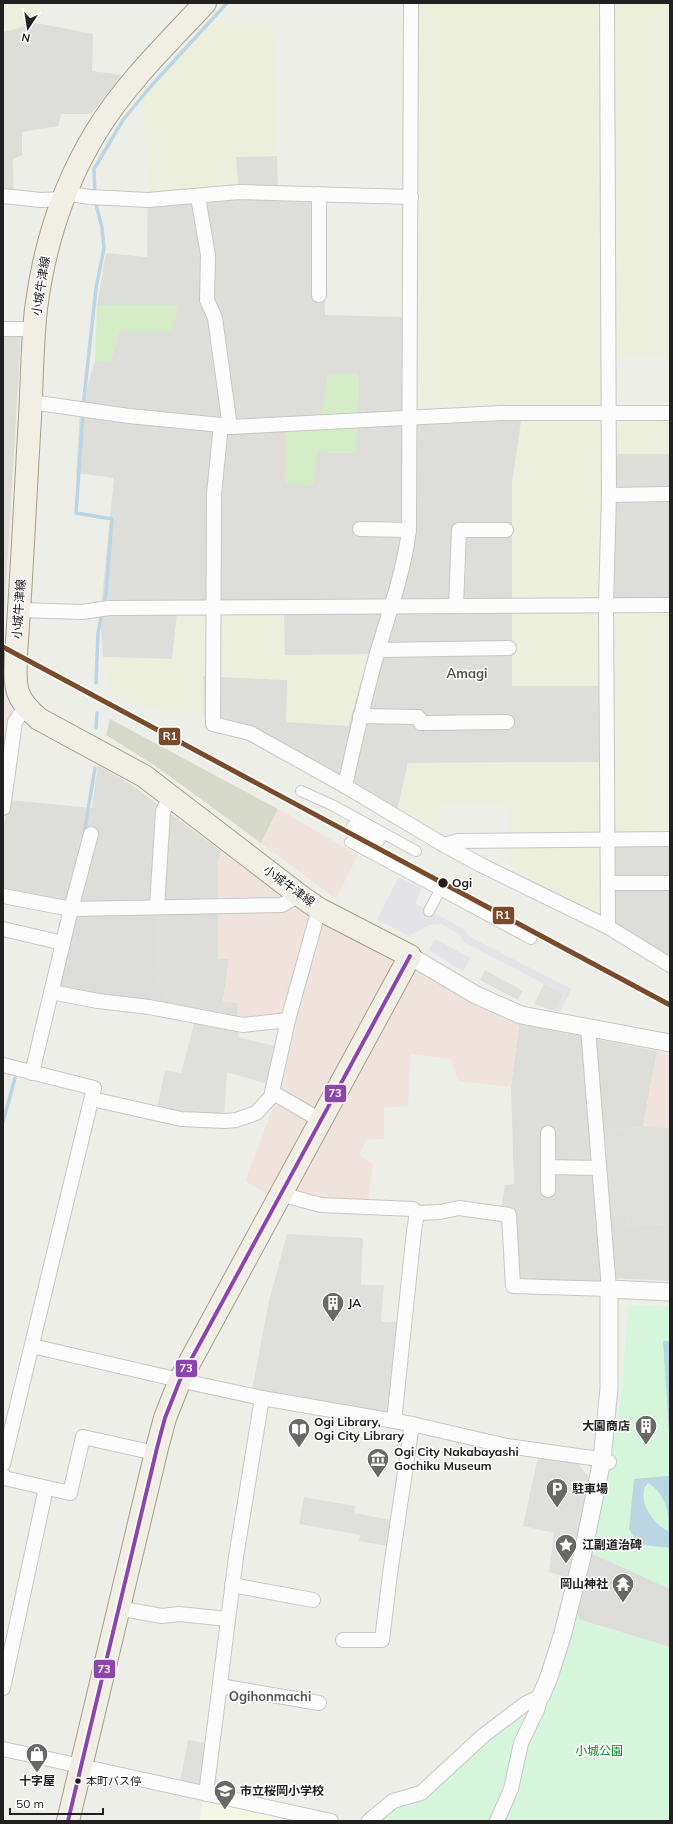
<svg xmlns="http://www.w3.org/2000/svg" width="673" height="1824" font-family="Mulish,'Noto Sans JP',sans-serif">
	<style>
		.residential { fill: #ddddda; fill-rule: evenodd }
		.commercial { fill: #f0e3de }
		.education { fill: #f5f7e5 }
		.religious { fill: #dcdcda }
		.construction { fill: #d6d8ca }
		.farmland { fill: #ebefdc }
		.grass { fill: #d5edc6 }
		.park { fill: #d6f6db }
		.parking { fill: #dfdfdc }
		.plaza { fill: #e4e3e8 }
		.water { fill: #bbd5e3; fill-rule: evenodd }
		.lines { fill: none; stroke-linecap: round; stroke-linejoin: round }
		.stream { stroke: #bbd5e3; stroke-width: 3.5 }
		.pedestrian-casing { stroke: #c7c7c5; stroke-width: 12 }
		.minor-casing { stroke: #c7c7c5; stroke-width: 16 }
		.tertiary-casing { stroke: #c7c7c5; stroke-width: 19 }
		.primary-casing { stroke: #a5a085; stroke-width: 24 }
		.pedestrian { stroke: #fcfcfc; stroke-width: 10 }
		.minor { stroke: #fcfcfc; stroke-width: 14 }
		.tertiary { stroke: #fcfcfc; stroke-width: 17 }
		.primary { stroke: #f1eee6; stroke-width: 22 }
		.bus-1-casing { stroke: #fff; stroke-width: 7 }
		.bus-1 { stroke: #8e44ad; stroke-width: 4 }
		.rail-1-casing { stroke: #fff; stroke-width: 8 }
		.rail-1 { stroke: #7a4b2a; stroke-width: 5 }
		.stop-dot { fill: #202020; stroke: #fff; stroke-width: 1.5 }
		.labels { text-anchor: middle; stroke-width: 3; stroke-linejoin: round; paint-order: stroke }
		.bus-label { font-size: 11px; fill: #202020; stroke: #fff; text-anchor: start }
		.street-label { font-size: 12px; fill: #202020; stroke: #fff }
		.stop-label { font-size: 12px; font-weight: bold; fill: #202020; stroke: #fff; text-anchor: start }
		.poi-label { font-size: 12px; font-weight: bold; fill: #202020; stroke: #fff; text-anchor: start }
		.park-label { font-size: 12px; fill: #078525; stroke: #fff }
		.neighbourhood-label { font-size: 13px; font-weight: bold; fill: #535353; stroke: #fff }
		.line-badge { stroke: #fff; stroke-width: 1.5 }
		.badge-label { font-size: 11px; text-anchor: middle; font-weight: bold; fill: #fff }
	</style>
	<rect width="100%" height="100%" fill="#eeeee9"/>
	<g class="residential">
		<polygon points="37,23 93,34 92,71 122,75 91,114 61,114 58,126 22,132 22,155 13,159 14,201 3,200 3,32"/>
		<path d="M277,156L278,188L324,189L325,315L404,317L524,407L512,483V686H609L610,762L408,763L397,811L368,805L247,740L208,731L204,715L203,676L287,680L348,726L285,655L283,614L177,615L172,659L103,657L100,617L114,478L76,473L80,412L95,361L111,362L119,332H170L179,305H97L106,253L147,257L148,194L238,185L236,157ZM358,373L356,453L318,452Z"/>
		<polygon points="3,333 21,333 3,636"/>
		<polygon points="605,454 670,454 670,610 601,609"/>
		<polygon points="98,765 133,786 221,851 218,864 218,959 229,959 223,1001 238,1003 237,1022 171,1008 154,974 154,913 3,899 3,828 9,800 92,808"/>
		<polygon points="604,836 670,836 670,973 604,931"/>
		<polygon points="519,1024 657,1051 643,1127 599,1130 626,1216 627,1226 670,1224 670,1281 611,1278 603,1294 516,1291 501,1209 505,1185 514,1184 511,1087"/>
	</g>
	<g class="commercial">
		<polygon points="3,672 11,713 7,756 3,766"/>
		<polygon points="278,809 358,855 336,899 261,843"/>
		<polygon points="221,851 279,894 279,910 305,909 396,959 269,1195 245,1181 275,1102 283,1018 237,1022 238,1003 223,1002 229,959 218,959 218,864"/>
		<polygon points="416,969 477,1006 519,1024 511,1087 458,1081 451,1059 411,1054 408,1106 384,1108 384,1139 366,1140 359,1155 373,1164 368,1203 292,1195"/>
		<polygon points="657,1051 670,1056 670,1224 627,1227 625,1216 608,1217 598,1130 643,1127"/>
	</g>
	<polygon class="education" points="203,1800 293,1821 200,1821"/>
	<g class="religious">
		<polygon points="73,913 155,913 154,974 171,1008 55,991"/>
		<polygon points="591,1553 670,1589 670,1647 581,1620 576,1614"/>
	</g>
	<polygon class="construction" points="110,719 278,809 261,843 157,767 106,735"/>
	<g class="farmland">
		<polygon points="3,3 39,3 37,23 3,32"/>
		<polygon points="404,3 670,3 670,356 604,357 604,408 670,408 670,454 605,454 601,609 670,610 670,836 604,836 604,922 510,874 510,805 440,804 439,837 397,811 408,763 610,762 609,686 512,686 512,483 523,407 404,411"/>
		<polygon points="207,22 274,23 277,156 236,157 238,186 148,194 142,94"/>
		<polygon points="284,614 285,655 370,654 348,726 286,722 287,680 203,676 204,715 146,708 112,692 103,657 172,659 177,615"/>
	</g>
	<g class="grass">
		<polygon points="97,305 179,305 170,332 119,332 111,362 95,361"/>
		<polygon points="358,373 356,453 318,452 313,485 285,484 286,431 319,426 328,374"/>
	</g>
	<g class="park">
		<polygon points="628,1305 670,1306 670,1589 591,1553 610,1467 622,1387"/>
		<polygon points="576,1614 581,1621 670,1647 670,1821 504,1821 506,1812 521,1789 524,1747"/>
		<polygon points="520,1713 526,1719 506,1783 494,1810 492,1821 382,1821 393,1808 414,1805 485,1739"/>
	</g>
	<g class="parking">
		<polygon points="485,970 523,991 518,1000 480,980"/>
		<polygon points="544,984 564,994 555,1011 534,1004"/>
		<polygon points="195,1020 240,1028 238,1037 275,1046 267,1084 227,1072 224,1117 157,1107 165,1070 181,1073"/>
		<polygon points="643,1127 670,1128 670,1224 627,1227 625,1216 608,1217 598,1130"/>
		<polygon points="287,1234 363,1238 361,1285 384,1285 381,1322 401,1322 391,1415 252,1390 269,1301"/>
		<polygon points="538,1457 577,1463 590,1478 573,1579 549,1572 554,1533 523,1526"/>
		<polygon points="304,1497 355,1506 354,1513 392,1520 388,1546 359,1541 360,1535 299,1524"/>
		<polygon points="188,1740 209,1743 202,1785 180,1782"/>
	</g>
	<g class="plaza">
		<polygon points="399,877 422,889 415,903 464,929 468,936 572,989 560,1012 555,1011 563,994 464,942 459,934 441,924 429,925 409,936 377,919"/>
		<polygon points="435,939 471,958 463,971 429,950"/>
	</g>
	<g class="water">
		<polygon points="663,1341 670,1341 670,1447"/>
		<path d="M666,1476H670V1548L645,1545L636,1540L629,1529L634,1479ZM648,1483C665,1493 670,1512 668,1531C652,1524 635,1497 648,1483Z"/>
	</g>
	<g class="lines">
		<g class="stream">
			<polyline points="95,194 94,169 123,120 151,86 227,3"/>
			<polyline points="83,407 96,288 104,248 102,228 95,200"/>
			<polyline points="83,413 76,513 112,519 106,593 104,606"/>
			<polyline points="96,683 98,633 102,612"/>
			<polyline points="96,728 97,713"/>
			<polyline points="84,834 95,768"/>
			<polyline points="3,1122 15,1078"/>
		</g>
		<g class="pedestrian-casing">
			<g id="pedestrian">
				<polyline points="301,791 332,805 416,851"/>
				<polyline points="352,826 379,841 381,837 370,832"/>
				<polyline points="350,842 440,890 429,911"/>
				<polyline points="440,890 531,939"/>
			</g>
		</g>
		<g class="minor-casing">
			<g id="minor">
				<polyline points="607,3 609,495 606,604 608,927"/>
				<polyline points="65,193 90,197 148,200 239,192 411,197"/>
				<polyline points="319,194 319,295"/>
				<polyline points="3,196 41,200 63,199"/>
				<polyline points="198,197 208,255 207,300 215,318 230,427 221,425 214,494 213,724 250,733 345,786 444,845 483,866 608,927 670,965"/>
				<polyline points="3,329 35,329"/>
				<polyline points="31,402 129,416 221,425"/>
				<polyline points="230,427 501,413 670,413"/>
				<polyline points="609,495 670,494"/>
				<polyline points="360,529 409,530"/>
				<polyline points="456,606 459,530 506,530"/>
				<polyline points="20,610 82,612 109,608 670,605"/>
				<polyline points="379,650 509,648"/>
				<polyline points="360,716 418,717 421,723 507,722"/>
				<path d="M345,786C355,740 365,695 378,650C390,610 404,571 409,530L411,3"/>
				<polyline points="3,808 15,722 25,707"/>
				<polyline points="444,845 458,841 670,839"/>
				<polyline points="608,883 670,883"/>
				<polyline points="3,896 71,909 282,905 299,895"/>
				<polyline points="157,907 163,811 170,797"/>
				<polyline points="3,929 63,943"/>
				<polyline points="51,992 98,1001 149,1007 243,1025 288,1020"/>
				<polyline points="3,1065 94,1088 3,1464"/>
				<polyline points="32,1073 71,909 91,834"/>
				<polyline points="272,1092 320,1120"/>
				<polyline points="92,1099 181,1119 225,1121 236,1120 256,1113 271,1097 288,1020 319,909"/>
				<polyline points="548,1167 599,1168"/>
				<polyline points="548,1190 548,1133"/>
				<polyline points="280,1194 321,1205 413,1209 417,1213 440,1212 459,1208 509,1215 513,1286 609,1289 588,1028"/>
				<polyline points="32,1346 188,1382 262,1398 412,1424 507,1446 592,1458 609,1462"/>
				<polyline points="394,1421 414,1231 417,1213"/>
				<polyline points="3,1475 4,1478 70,1493 83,1437 155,1453"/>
				<polyline points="232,1585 313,1600"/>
				<polyline points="117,1608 162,1616 179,1614 228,1619"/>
				<polyline points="343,1640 382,1640 390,1574 412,1424"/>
				<polyline points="220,1686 319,1703"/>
				<polyline points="3,1688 46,1488"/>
				<polyline points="3,1749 331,1821"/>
				<polyline points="206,1794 236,1557 262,1398"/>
				<polyline points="369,1821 393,1801 421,1793 484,1735 525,1704 541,1696"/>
				<polyline points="497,1821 511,1789 521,1743 537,1710 541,1696"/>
			</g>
		</g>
		<g class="tertiary-casing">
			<g id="tertiary">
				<polyline points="410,956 476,995 521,1015 670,1043"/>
				<polyline points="541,1696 549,1677 563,1633 582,1557 602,1460 609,1388 609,1289 670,1292"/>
			</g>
		</g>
		<g class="primary-casing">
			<path id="primary" d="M68,1821L157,1448L165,1418L180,1380L410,956L319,909L299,895L144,776L39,719C13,697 15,686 16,654C22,576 25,497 30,418C32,382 32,345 36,309C44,246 63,186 96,132C125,84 167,44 205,3"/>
		</g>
		<use href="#pedestrian" class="pedestrian"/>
		<use href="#minor" class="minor"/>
		<use href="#tertiary" class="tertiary"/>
		<use href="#primary" class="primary"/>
		<g class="bus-1-casing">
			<polyline id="bus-1" points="68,1821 157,1448 165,1418 180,1380 410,956"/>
		</g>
		<use href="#bus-1" class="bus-1"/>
		<g class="rail-1-casing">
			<polyline id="rail-1" points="3,647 670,1005"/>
		</g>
		<use href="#rail-1" class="rail-1"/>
	</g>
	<defs>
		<g id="building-pin" transform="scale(1.15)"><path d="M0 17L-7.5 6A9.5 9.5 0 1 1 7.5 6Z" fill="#686866" stroke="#fff"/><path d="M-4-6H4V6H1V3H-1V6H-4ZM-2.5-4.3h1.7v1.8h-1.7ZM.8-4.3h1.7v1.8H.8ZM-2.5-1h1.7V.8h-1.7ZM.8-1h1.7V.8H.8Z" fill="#fff"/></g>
		<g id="library-pin" transform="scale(1.15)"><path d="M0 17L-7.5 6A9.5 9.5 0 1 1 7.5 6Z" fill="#686866" stroke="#fff"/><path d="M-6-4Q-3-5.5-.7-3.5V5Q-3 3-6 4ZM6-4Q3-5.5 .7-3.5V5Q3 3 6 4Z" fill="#fff"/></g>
		<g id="museum-pin" transform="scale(1.15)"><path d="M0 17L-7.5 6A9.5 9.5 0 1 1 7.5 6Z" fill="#686866" stroke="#fff"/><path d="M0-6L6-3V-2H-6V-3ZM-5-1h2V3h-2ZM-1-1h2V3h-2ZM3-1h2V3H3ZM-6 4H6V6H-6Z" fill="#fff"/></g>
		<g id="parking-pin" transform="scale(1.15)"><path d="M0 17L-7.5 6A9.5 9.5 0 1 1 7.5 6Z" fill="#686866" stroke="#fff"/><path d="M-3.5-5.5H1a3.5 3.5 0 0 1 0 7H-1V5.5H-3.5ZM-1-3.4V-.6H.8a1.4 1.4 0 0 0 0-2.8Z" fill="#fff"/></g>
		<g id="sight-pin" transform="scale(1.15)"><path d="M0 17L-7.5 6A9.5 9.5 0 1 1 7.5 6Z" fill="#686866" stroke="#fff"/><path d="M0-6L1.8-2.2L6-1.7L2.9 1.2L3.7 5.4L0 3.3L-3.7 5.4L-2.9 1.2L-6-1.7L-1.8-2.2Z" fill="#fff"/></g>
		<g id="temple-pin" transform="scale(1.15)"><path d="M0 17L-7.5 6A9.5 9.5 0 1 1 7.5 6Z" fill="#686866" stroke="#fff"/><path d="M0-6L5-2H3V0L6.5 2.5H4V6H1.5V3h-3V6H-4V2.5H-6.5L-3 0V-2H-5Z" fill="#fff"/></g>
		<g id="shop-pin" transform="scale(1.15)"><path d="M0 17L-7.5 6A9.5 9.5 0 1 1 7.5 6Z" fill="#686866" stroke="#fff"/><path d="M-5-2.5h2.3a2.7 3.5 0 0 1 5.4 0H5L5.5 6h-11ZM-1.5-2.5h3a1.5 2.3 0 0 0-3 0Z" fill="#fff"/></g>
		<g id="school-pin" transform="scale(1.15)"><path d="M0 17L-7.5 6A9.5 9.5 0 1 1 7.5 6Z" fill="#686866" stroke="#fff"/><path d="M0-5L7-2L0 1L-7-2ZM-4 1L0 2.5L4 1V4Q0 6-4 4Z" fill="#fff"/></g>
	</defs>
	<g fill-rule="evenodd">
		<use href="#building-pin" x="333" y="1303"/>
		<use href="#building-pin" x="646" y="1426"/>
		<use href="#library-pin" x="299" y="1429"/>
		<use href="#museum-pin" x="378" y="1459"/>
		<use href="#parking-pin" x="557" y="1489"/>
		<use href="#sight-pin" x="566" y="1545"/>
		<use href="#temple-pin" x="623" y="1584"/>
		<use href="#shop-pin" x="37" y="1754"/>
		<use href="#school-pin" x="225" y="1791"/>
	</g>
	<g class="stop-dot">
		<circle cx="443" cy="883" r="5.5"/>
		<circle cx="78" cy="1781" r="3.5"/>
	</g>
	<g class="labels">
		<g class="bus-label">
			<text x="86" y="1785">本町バス停</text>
		</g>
		<g class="street-label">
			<text transform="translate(41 286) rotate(-81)" y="4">小城牛津線</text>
			<text transform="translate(19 609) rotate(-86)" y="4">小城牛津線</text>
			<text transform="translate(289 886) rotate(36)" y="4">小城牛津線</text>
		</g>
		<g class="stop-label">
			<text x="452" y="887">Ogi</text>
		</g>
		<g class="poi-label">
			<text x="348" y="1307">JA</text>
			<text x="314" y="1426">Ogi Library,<tspan x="314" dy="14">Ogi City Library</tspan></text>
			<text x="630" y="1430" text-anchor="end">大園商店</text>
			<text x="394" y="1456">Ogi City Nakabayashi<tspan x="394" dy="14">Gochiku Museum</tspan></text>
			<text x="572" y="1493">駐車場</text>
			<text x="582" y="1549">江副道治碑</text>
			<text x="608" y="1588" text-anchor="end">岡山神社</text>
			<text x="37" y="1785" text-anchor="middle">十字屋</text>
			<text x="240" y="1795">市立桜岡小学校</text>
		</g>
		<g class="park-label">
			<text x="599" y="1755">小城公園</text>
		</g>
		<g class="neighbourhood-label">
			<text x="467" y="678">Amagi</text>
			<text x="270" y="1701">Ogihonmachi</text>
		</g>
	</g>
	<g class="line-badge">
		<rect x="158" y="727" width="23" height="19" rx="4" fill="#7a4b2a"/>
		<rect x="492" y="906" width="23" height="19" rx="4" fill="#7a4b2a"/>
		<rect x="324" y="1084" width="23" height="19" rx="4" fill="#8e44ad"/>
		<rect x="175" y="1359" width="23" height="19" rx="4" fill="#8e44ad"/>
		<rect x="93" y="1659" width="23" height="20" rx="4" fill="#8e44ad"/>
	</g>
	<g class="badge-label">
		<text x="170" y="740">R1</text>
		<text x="503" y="919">R1</text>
		<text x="335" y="1097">73</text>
		<text x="186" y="1372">73</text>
		<text x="104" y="1673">73</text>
	</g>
	<rect width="673" height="1824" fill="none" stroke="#202020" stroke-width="8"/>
	<g transform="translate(28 28) rotate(192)" stroke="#ffffff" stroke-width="3" paint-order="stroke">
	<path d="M0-3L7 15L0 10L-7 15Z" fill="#202020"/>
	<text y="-6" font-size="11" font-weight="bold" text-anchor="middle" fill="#202020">N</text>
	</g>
	<path d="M10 1808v6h93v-6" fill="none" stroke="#202020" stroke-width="2"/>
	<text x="16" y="1808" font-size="12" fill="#202020" stroke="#ffffff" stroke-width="3" paint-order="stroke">50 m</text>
</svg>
